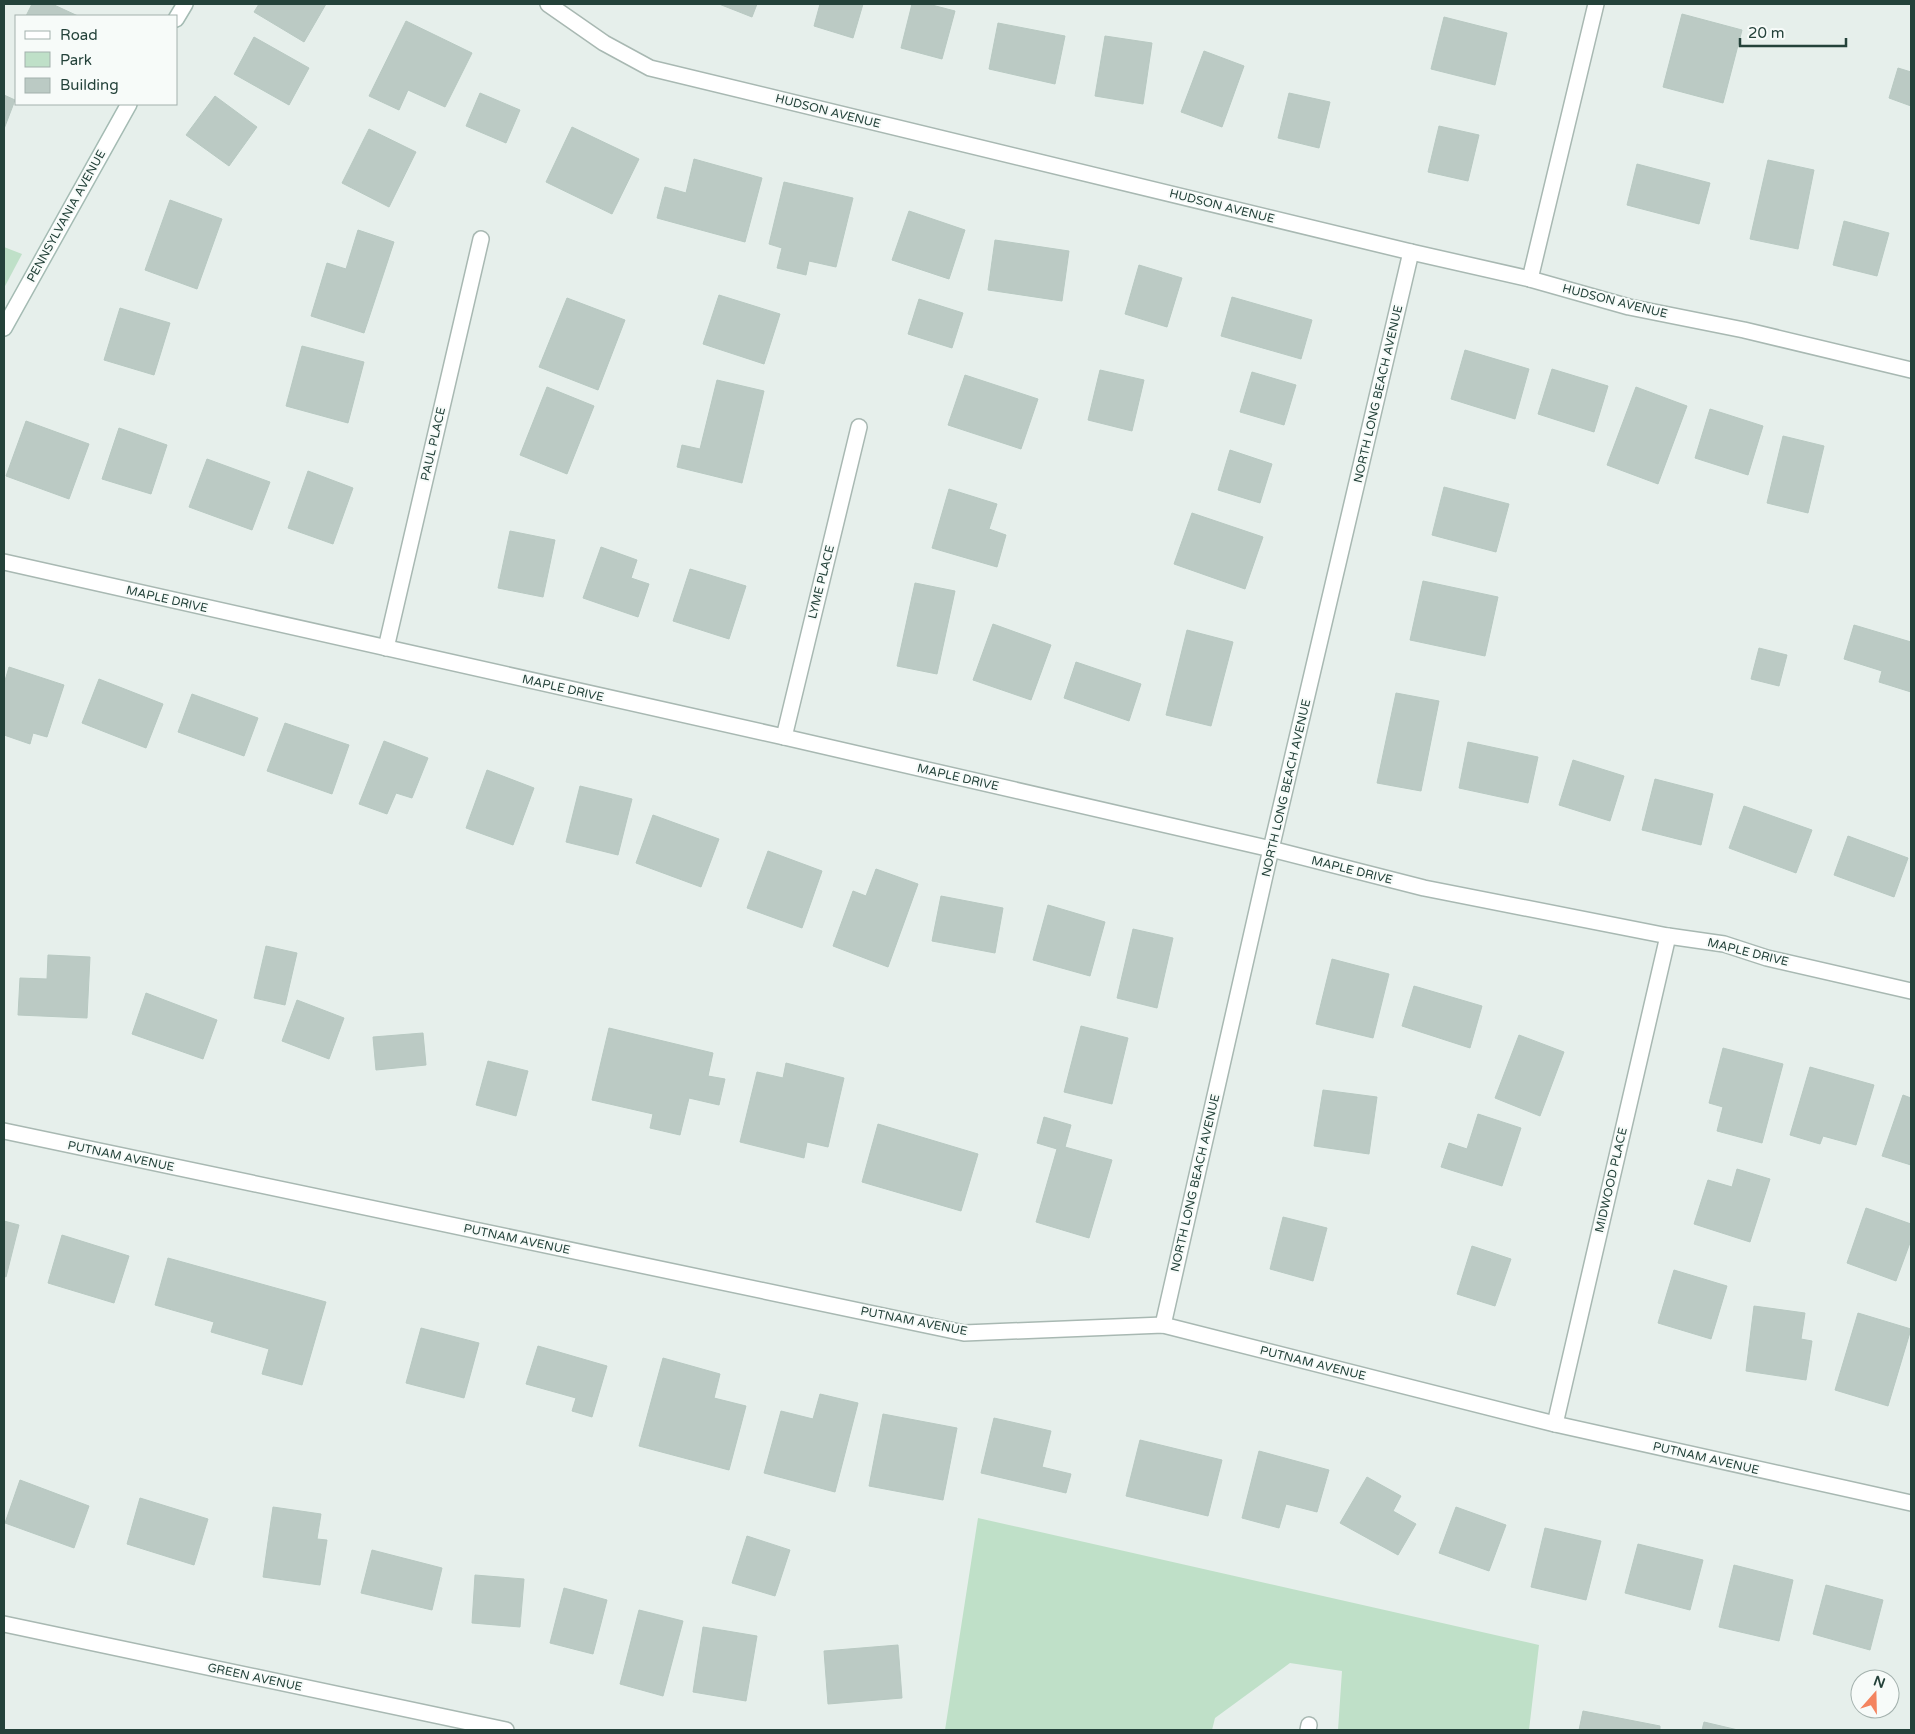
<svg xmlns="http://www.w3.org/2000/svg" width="1915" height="1734" font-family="'Varela Round',sans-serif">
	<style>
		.green { fill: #bfe0c8 }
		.building { fill: #bbcac4; stroke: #b8c9c2 }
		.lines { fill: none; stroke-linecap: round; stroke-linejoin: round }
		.lane-casing { stroke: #a8b8b2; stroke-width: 18 }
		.street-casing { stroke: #a8b8b2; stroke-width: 18 }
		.secondary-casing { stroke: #a4bbb3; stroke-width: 18 }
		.lane { stroke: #fff; stroke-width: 15 }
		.street { stroke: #fff; stroke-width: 15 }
		.secondary { stroke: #fff; stroke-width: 15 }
		.labels { text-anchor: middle; stroke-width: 4; stroke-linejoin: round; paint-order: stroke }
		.street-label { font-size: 12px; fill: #24423a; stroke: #f7fbf9 }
	</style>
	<rect width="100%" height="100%" fill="#e6efeb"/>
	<g class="green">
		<polygon points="4,247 22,254 4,288"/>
		<polygon points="978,1518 1539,1645 1529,1730 1338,1730 1342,1671 1290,1663 1215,1718 1212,1730 945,1730"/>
	</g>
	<g class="building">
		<polygon points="32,4 52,4 78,16 26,16"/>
		<polygon points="259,4 326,4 304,42 254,12"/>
		<polygon points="719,4 757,4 752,17"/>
		<polygon points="820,4 863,4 853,38 814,26"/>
		<polygon points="912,4 928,4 955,11 942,59 901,48"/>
		<polygon points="1682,14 1742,30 1723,103 1663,87"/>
		<polygon points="1444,17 1507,33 1495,85 1431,69"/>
		<polygon points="406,21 472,53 445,107 408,90 399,110 369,96"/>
		<polygon points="998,23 1065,36 1055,84 989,69"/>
		<polygon points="1105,36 1152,43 1143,104 1095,96"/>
		<polygon points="254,37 309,68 289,105 234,74"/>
		<polygon points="1204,51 1244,66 1222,127 1181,112"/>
		<polygon points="1898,68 1911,72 1911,106 1889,98"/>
		<polygon points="480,93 520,110 506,143 466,126"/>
		<polygon points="1289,93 1330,102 1319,148 1278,138"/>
		<polygon points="4,95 15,100 4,129"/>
		<polygon points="215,96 257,127 229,166 186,135"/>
		<polygon points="1439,126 1479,135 1468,181 1428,172"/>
		<polygon points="572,127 639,159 612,214 546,182"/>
		<polygon points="369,129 416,152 389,207 342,183"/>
		<polygon points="694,159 762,178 745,242 657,218 665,187 686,193"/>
		<polygon points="1768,160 1814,170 1798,249 1750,239"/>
		<polygon points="1637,164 1710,183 1699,224 1627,205"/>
		<polygon points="784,182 853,198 836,267 809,261 806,275 777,268 782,248 769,244"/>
		<polygon points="170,200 222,219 197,289 145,270"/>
		<polygon points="909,211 965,230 949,279 892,260"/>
		<polygon points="1844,221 1889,233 1877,276 1833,265"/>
		<polygon points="358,230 394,242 364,333 311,316 327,263 346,269"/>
		<polygon points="995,240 1069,251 1062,301 988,290"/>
		<polygon points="1139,265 1182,278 1167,327 1125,314"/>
		<polygon points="719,295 780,314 764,364 703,344"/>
		<polygon points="1232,297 1312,320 1301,359 1221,336"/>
		<polygon points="567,298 625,320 598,390 539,367"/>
		<polygon points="919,299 963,313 952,348 908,334"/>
		<polygon points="120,308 170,323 154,375 104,360"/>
		<polygon points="302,346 364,362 348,423 286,406"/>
		<polygon points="1465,350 1529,369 1515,419 1451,399"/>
		<polygon points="1552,369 1608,386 1594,432 1538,414"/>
		<polygon points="1100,370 1144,380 1132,431 1088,420"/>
		<polygon points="1252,372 1296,385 1284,425 1240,412"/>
		<polygon points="965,375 1038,399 1021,449 948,425"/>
		<polygon points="717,380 764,391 742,483 677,467 682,445 700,449"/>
		<polygon points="547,387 594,406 567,474 520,455"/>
		<polygon points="1636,387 1687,406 1658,484 1607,465"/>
		<polygon points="1710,409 1763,426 1748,475 1695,458"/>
		<polygon points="26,421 89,444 69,499 6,476"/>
		<polygon points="119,428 167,445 151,494 102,479"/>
		<polygon points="1783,436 1824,446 1808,513 1767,503"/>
		<polygon points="1230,450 1272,464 1260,503 1218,490"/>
		<polygon points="207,459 270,482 252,530 189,507"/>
		<polygon points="308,471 353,488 333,544 288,528"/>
		<polygon points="1444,487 1509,504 1496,552 1432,535"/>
		<polygon points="949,489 997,504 989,529 1006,535 997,567 932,548"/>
		<polygon points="1192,513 1263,537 1245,589 1174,564"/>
		<polygon points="510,531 555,540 543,597 498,588"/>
		<polygon points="601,547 637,560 631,578 649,584 638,617 583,598"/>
		<polygon points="690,569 746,586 729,639 673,621"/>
		<polygon points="1423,581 1498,597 1485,656 1410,640"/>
		<polygon points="915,583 955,591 937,674 897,666"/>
		<polygon points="993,624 1051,645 1031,700 973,680"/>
		<polygon points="1854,625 1911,642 1911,692 1879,682 1882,671 1844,659"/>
		<polygon points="1187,630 1233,642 1211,726 1166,715"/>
		<polygon points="1759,648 1787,655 1779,686 1751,679"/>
		<polygon points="1076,662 1141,684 1129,721 1064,698"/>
		<polygon points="9,667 64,685 47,737 33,733 30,744 4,735 4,684"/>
		<polygon points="99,679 163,704 146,748 82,723"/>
		<polygon points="1396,693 1439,701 1421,791 1377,783"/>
		<polygon points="192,694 258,718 244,756 178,732"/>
		<polygon points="285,723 349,745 332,794 267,771"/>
		<polygon points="384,741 428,758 412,798 396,793 387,814 359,804"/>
		<polygon points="1468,742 1538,757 1528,803 1459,788"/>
		<polygon points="1573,760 1624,776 1610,821 1559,805"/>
		<polygon points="487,770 534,788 513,845 466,828"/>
		<polygon points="1655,779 1713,794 1701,845 1642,830"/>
		<polygon points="580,786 632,799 618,855 566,842"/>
		<polygon points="1744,806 1812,830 1796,873 1729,848"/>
		<polygon points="653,815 719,839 701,887 636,863"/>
		<polygon points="1848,836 1908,858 1894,897 1834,875"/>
		<polygon points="768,851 822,871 802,928 747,908"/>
		<polygon points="876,869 918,884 888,967 833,946 853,891 866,896"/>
		<polygon points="941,896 1003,908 995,953 932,941"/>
		<polygon points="1048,905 1105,922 1090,976 1033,960"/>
		<polygon points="1133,929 1173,938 1157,1008 1117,998"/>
		<polygon points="266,946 297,953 285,1005 254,998"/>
		<polygon points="48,955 90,957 87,1018 18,1015 20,978 47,979"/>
		<polygon points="1332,959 1389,974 1373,1038 1316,1024"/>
		<polygon points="1414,986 1482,1006 1470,1048 1402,1026"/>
		<polygon points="146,993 217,1020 203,1059 132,1034"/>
		<polygon points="297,1000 344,1018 329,1059 282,1041"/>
		<polygon points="1081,1026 1128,1038 1112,1104 1064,1092"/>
		<polygon points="609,1028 713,1053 708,1076 725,1079 719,1105 689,1098 680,1135 650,1128 653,1114 592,1100"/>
		<polygon points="423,1033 426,1065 376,1070 373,1037"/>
		<polygon points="1519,1035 1564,1052 1540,1116 1495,1098"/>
		<polygon points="1723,1048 1783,1064 1762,1143 1717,1131 1723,1107 1709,1103"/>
		<polygon points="488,1061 528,1071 516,1116 476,1105"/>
		<polygon points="786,1063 844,1078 828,1147 807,1142 804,1158 740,1142 757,1072 783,1078"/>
		<polygon points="1810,1067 1874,1085 1856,1145 1823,1136 1820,1144 1790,1135"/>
		<polygon points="1323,1090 1377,1097 1369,1154 1314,1146"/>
		<polygon points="1903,1095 1911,1098 1911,1165 1882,1156"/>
		<polygon points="1478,1114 1521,1128 1502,1186 1441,1167 1449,1143 1467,1149"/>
		<polygon points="1044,1117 1071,1125 1065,1147 1112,1160 1089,1238 1036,1222 1057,1149 1037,1143"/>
		<polygon points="878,1124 978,1154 961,1211 862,1182"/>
		<polygon points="1737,1169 1770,1179 1750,1242 1694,1224 1708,1180 1732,1187"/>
		<polygon points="1866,1208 1911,1224 1911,1240 1896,1281 1847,1263"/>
		<polygon points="1283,1217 1327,1228 1313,1281 1270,1269"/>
		<polygon points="4,1221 19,1225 6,1277 4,1276"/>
		<polygon points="62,1235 129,1256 114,1303 48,1283"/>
		<polygon points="1472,1246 1511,1259 1495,1306 1457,1294"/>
		<polygon points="168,1258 326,1302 302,1385 262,1374 269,1349 211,1332 214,1322 155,1305"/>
		<polygon points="1674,1270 1727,1286 1711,1339 1658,1323"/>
		<polygon points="1754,1306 1805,1313 1801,1339 1812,1341 1806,1380 1746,1371"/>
		<polygon points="1858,1313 1911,1329 1888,1406 1835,1390"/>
		<polygon points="421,1328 479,1343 464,1398 406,1383"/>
		<polygon points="538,1346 607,1366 592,1417 572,1411 576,1398 526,1384"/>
		<polygon points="663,1358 720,1374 714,1398 746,1406 729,1470 639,1446"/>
		<polygon points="820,1394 858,1403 835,1492 764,1473 781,1411 813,1419"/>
		<polygon points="883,1414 957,1428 943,1500 869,1486"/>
		<polygon points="994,1418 1051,1431 1042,1467 1071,1474 1066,1493 981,1473"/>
		<polygon points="1140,1440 1222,1460 1208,1516 1126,1496"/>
		<polygon points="1259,1451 1329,1470 1317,1512 1286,1504 1279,1528 1242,1518"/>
		<polygon points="1367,1477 1401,1496 1393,1511 1416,1524 1398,1555 1340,1523"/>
		<polygon points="20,1480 89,1506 74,1548 5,1523"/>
		<polygon points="140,1498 208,1519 194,1565 127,1544"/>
		<polygon points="273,1507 321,1514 317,1539 327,1540 320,1585 263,1577"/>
		<polygon points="1456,1507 1506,1525 1489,1571 1439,1553"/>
		<polygon points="1545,1528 1601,1541 1586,1600 1531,1587"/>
		<polygon points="747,1536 790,1550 775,1596 732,1583"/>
		<polygon points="1638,1544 1703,1560 1690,1610 1625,1593"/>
		<polygon points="372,1550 442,1568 432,1610 361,1593"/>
		<polygon points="1734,1565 1793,1580 1779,1641 1719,1627"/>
		<polygon points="475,1575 524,1579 520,1627 472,1623"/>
		<polygon points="1826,1585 1883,1600 1870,1650 1813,1634"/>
		<polygon points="564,1588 607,1600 593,1654 550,1643"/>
		<polygon points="639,1610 683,1621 663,1696 620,1684"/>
		<polygon points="703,1627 757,1636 746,1701 693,1692"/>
		<polygon points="898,1645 902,1698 828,1704 824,1651"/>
		<polygon points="1583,1711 1660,1726 1660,1730 1579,1730"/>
		<polygon points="1704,1722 1738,1730 1702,1730"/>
	</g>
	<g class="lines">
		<g class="lane-casing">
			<polyline id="lane" points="1308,1730 1309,1725"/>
		</g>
		<g class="street-casing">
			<g id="street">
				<polyline points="548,4 604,43 650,68 1411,252 1530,279 1629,307 1744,330 1911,370"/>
				<polyline points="1530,279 1596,4"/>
				<polyline points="4,562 784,737 1271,849 1424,888 1668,936 1724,944 1767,958 1911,991"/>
				<polyline points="386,648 481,239"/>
				<polyline points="784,737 859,427"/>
				<polyline points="4,1131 964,1333 1163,1325 1555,1424 1911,1503"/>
				<polyline points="1163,1325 1271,849 1411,252"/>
				<polyline points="1555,1424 1668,936"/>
				<polyline points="4,1624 506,1730"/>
			</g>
		</g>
		<g class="secondary-casing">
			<g id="secondary">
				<polyline points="176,19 185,4"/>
				<polyline points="4,328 129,104"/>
			</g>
		</g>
		<use href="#lane" class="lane"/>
		<use href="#street" class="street"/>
		<use href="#secondary" class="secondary"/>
	</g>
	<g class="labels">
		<g class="street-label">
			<text transform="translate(828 111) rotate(14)" y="4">HUDSON AVENUE</text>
			<text transform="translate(1222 206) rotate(14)" y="4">HUDSON AVENUE</text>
			<text transform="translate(66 216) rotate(-61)" y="4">PENNSYLVANIA AVENUE</text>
			<text transform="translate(1615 301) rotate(14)" y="4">HUDSON AVENUE</text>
			<text transform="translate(1378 394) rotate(-77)" y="4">NORTH LONG BEACH AVENUE</text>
			<text transform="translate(433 444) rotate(-77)" y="4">PAUL PLACE</text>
			<text transform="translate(821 582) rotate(-76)" y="4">LYME PLACE</text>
			<text transform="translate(167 599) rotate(13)" y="4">MAPLE DRIVE</text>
			<text transform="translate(563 688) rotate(13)" y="4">MAPLE DRIVE</text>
			<text transform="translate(958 777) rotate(13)" y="4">MAPLE DRIVE</text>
			<text transform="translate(1286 788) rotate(-77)" y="4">NORTH LONG BEACH AVENUE</text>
			<text transform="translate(1352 870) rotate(14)" y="4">MAPLE DRIVE</text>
			<text transform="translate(1748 952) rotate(14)" y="4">MAPLE DRIVE</text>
			<text transform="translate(121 1156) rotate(12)" y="4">PUTNAM AVENUE</text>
			<text transform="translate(1611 1180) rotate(-77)" y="4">MIDWOOD PLACE</text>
			<text transform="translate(1195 1183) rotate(-77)" y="4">NORTH LONG BEACH AVENUE</text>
			<text transform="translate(517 1239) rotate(12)" y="4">PUTNAM AVENUE</text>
			<text transform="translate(914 1321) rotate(11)" y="4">PUTNAM AVENUE</text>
			<text transform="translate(1313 1363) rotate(14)" y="4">PUTNAM AVENUE</text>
			<text transform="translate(1706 1458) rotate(13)" y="4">PUTNAM AVENUE</text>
			<text transform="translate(255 1677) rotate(12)" y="4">GREEN AVENUE</text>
		</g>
	</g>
	<rect width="1915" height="1734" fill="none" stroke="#24423a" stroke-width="10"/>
	<rect x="15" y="15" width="162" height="90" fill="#f7fbf9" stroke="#a3b1ad"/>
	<rect x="25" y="31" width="25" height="8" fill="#ffffff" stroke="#a3b1ad"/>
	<text x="60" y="40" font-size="15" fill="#24423a">Road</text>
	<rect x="25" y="52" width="25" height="15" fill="#bfe0c8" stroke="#a3b1ad"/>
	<text x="60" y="65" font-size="15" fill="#24423a">Park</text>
	<rect x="25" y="78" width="25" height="15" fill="#bbcac4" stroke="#a3b1ad"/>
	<text x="60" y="90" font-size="15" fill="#24423a">Building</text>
	<g transform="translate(1875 1694) rotate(20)"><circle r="24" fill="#f7fbf9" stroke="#a3b1ad"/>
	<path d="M0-4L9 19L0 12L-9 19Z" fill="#f4845f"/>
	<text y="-8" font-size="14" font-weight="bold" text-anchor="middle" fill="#24423a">N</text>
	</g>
	<path d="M1740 38v8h106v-8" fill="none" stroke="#24423a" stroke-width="2.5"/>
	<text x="1748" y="38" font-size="15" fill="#24423a" stroke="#f7fbf9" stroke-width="4" paint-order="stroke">20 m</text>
</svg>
